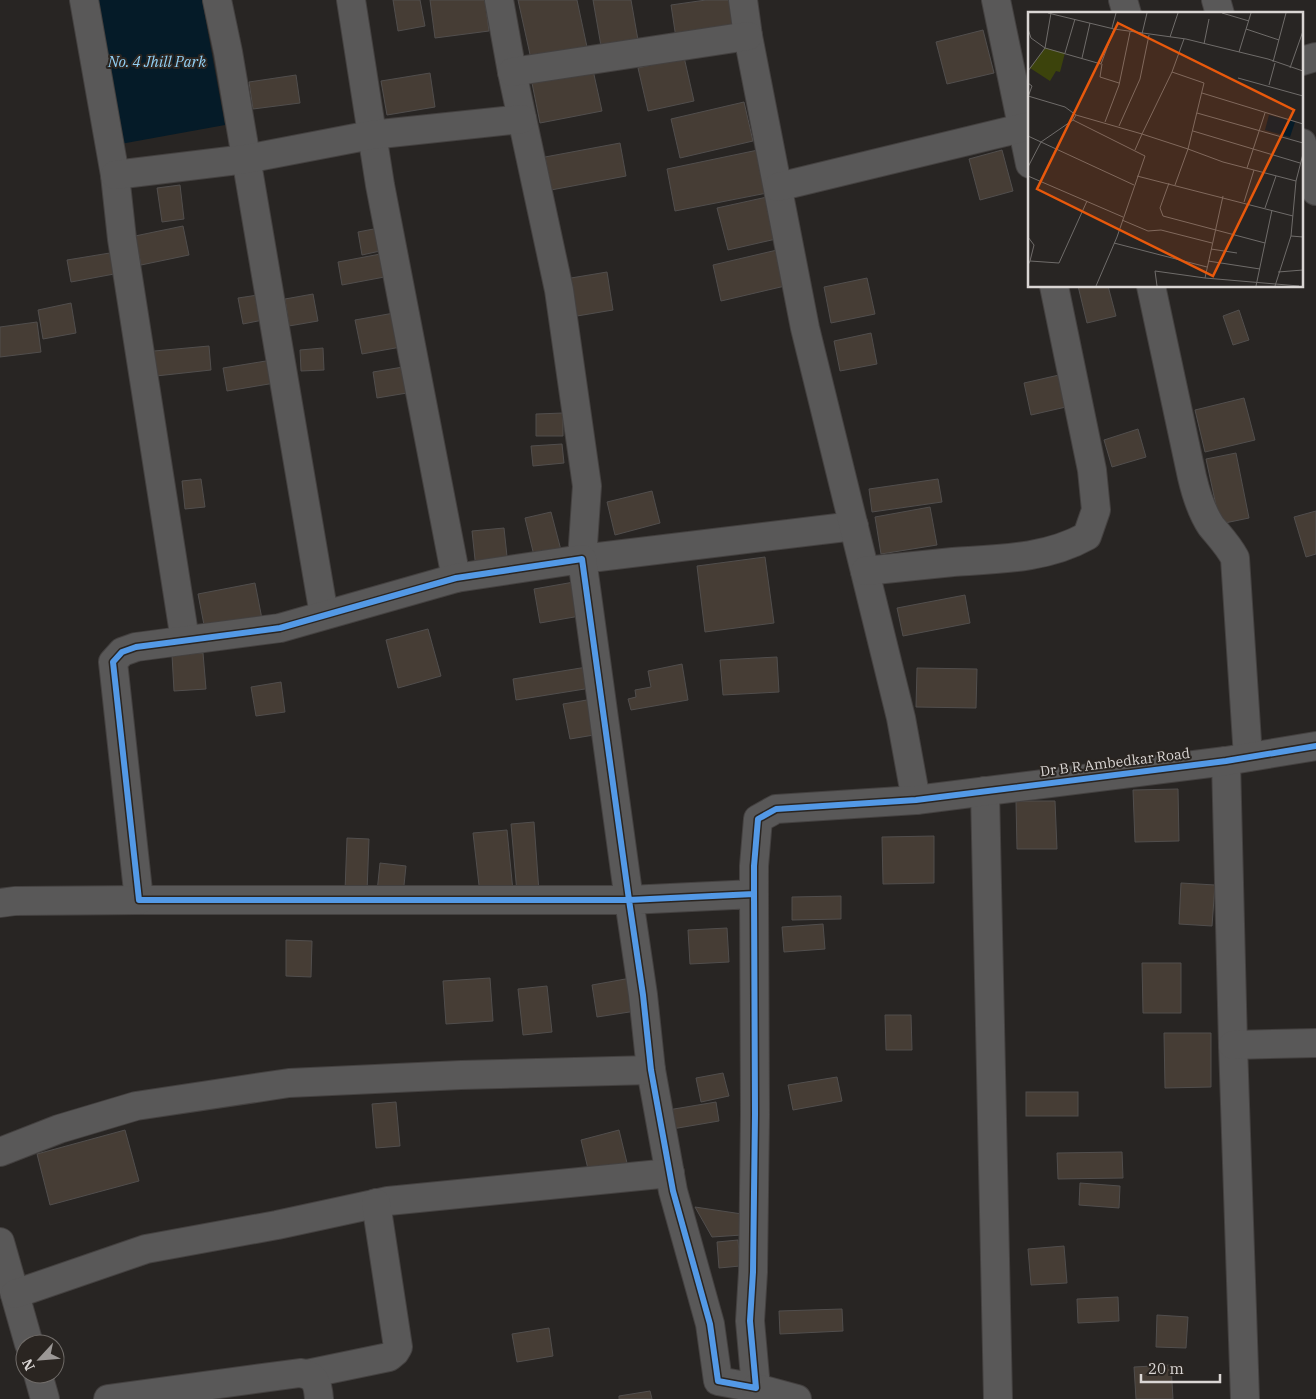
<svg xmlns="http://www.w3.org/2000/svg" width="1316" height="1399" font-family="'IBM Plex Serif',serif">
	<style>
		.water { fill: #051b28 }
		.building { fill: #463d35; stroke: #514e4d }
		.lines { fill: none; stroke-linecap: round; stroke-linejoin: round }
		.minor-casing { stroke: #444140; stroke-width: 30 }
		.minor { stroke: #595858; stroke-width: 28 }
		.cycleway-casing { stroke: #2a2521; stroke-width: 9 }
		.cycleway { stroke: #5399e6; stroke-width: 6 }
		.labels { text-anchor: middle; stroke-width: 4; stroke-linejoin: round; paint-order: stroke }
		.street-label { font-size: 14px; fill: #dad6d4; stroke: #2a2521 }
		.water-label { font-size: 15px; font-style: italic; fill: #92d0f5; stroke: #2a2521 }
		.inset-road { fill: none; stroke: #6f6c6a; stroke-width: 1 }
		.view { fill: #e8590c; fill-opacity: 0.15; stroke: #e8590c; stroke-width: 2.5 }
		.inset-edge { fill: none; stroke: #dad6d4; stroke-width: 2.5 }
	</style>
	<rect width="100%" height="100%" fill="#282523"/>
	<polygon class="water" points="88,0 202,0 225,125 115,145"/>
	<g class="building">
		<polygon points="393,0 420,0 425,26 398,31"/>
		<polygon points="430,0 485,0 489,31 435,38"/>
		<polygon points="518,0 577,0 587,47 531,59"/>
		<polygon points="593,0 631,0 638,40 601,46"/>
		<polygon points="706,0 736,0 740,28 676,38 671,5"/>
		<polygon points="983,30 994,73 947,84 936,42"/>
		<polygon points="684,57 694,101 648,111 638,68"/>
		<polygon points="593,70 602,111 540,123 532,83"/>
		<polygon points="430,73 435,107 387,115 381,81"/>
		<polygon points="296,75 300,103 253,109 249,82"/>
		<polygon points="744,102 753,141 680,158 671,119"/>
		<polygon points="620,143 626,176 551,190 545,157"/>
		<polygon points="758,150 767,193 675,211 667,169"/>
		<polygon points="1002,150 1013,191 980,200 969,159"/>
		<polygon points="180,185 184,219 162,222 157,188"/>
		<polygon points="767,197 776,239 728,250 717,208"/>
		<polygon points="183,226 189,255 141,265 135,236"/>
		<polygon points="384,227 389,249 362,255 358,232"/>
		<polygon points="777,250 785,286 721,301 713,265"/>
		<polygon points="122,251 125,272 71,282 67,260"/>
		<polygon points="391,252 395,275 342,285 338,262"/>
		<polygon points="607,272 613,310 577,316 571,278"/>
		<polygon points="867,278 875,314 831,323 824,287"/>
		<polygon points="1078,286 1108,286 1116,316 1087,323"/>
		<polygon points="313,294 318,321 289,326 285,299"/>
		<polygon points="258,295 263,320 243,324 238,298"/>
		<polygon points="71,303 76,333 43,339 38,310"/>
		<polygon points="1239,310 1249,340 1233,345 1223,316"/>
		<polygon points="394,313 401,347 362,354 355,320"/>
		<polygon points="37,322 41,352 0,357 0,327"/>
		<polygon points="871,333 877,364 840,371 834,341"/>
		<polygon points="209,346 211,370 156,376 154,351"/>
		<polygon points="323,348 324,370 301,371 300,350"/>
		<polygon points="272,360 275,383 227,391 223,368"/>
		<polygon points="403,367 407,393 377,398 373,372"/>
		<polygon points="1059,375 1066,407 1031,415 1024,383"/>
		<polygon points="1244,398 1255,440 1205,452 1195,410"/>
		<polygon points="563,413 563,436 536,436 536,414"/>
		<polygon points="1138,429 1146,457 1112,467 1104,440"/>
		<polygon points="562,444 564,463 533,466 531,446"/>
		<polygon points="1236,453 1249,518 1220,524 1206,459"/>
		<polygon points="201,479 205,507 185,509 182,481"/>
		<polygon points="938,479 942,502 872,512 869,489"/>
		<polygon points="652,491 660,523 615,535 607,502"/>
		<polygon points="930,507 937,545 881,554 875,517"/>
		<polygon points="1316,511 1316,554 1306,557 1294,517"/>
		<polygon points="551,512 562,554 535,560 525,518"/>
		<polygon points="504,528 508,566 476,569 472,531"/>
		<polygon points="765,557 774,623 705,632 697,566"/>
		<polygon points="574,582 580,616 540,623 534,589"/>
		<polygon points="255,583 262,619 205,630 198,594"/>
		<polygon points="965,595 970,623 903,636 897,608"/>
		<polygon points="428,629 441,676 398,688 386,640"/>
		<polygon points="203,653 206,689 174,691 172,655"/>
		<polygon points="777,657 779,692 723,695 720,660"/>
		<polygon points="682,664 688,700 631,710 628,699 636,697 635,690 651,687 648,671"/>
		<polygon points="587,667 591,688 516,700 513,679"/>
		<polygon points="917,668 977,669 976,708 916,707"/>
		<polygon points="281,682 285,712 256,716 251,687"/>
		<polygon points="593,699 600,734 570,739 563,704"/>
		<polygon points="1178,789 1179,841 1135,842 1133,790"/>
		<polygon points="1016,801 1055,801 1057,849 1017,849"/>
		<polygon points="534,822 539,892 517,893 511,824"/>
		<polygon points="507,830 513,891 480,894 473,833"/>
		<polygon points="934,836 934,883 883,884 882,837"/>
		<polygon points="347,838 369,839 367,892 345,891"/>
		<polygon points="380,863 406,866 403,895 377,892"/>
		<polygon points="1181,883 1215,885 1212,926 1179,924"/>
		<polygon points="841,896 841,919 792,920 792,897"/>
		<polygon points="823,924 825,949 784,952 782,927"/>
		<polygon points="727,928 729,962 690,964 688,930"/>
		<polygon points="286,940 312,941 311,977 286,976"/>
		<polygon points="1142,963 1181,963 1181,1013 1143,1013"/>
		<polygon points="490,978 493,1021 446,1024 443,981"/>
		<polygon points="631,978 636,1011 597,1017 592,985"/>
		<polygon points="547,986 552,1032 523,1035 518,989"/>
		<polygon points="885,1015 911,1015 912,1050 886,1050"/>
		<polygon points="1164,1033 1211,1033 1211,1087 1165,1088"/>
		<polygon points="723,1073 729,1096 701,1102 696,1078"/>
		<polygon points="837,1077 842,1101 793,1110 788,1085"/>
		<rect x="1026" y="1092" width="52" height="24"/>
		<polygon points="396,1102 400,1146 376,1148 372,1104"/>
		<polygon points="716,1102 719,1121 672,1129 668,1110"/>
		<polygon points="125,1130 139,1181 50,1205 37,1154"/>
		<polygon points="619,1130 627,1163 589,1173 581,1140"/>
		<polygon points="1122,1152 1123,1178 1058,1179 1057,1153"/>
		<polygon points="1080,1183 1120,1186 1119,1208 1079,1205"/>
		<polygon points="695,1207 742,1214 742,1235 712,1237"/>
		<polygon points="738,1240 740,1266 719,1268 717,1242"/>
		<polygon points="1064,1246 1067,1283 1031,1285 1028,1249"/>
		<polygon points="1118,1297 1119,1321 1078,1323 1077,1299"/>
		<polygon points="842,1309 843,1331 780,1334 779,1311"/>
		<polygon points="1157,1315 1188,1317 1186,1348 1156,1347"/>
		<polygon points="549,1328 553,1356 517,1362 512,1334"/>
		<polygon points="1171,1365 1173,1399 1136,1399 1134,1367"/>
		<polygon points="650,1391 652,1399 619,1399 619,1396"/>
	</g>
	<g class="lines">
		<g class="minor-casing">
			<g id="minor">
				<polyline points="84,0 115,175 122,239 185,640"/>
				<polyline points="217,0 228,52 324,615"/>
				<polyline points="351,0 380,185 456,578"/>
				<polyline points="499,0 512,72 559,290 587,486 582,559 854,526"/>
				<polyline points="743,0 748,36 805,328 901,718 916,800"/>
				<polyline points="996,0 1030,164"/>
				<polyline points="1123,0 1127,14"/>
				<polyline points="1216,0 1220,14"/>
				<polyline points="1302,61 1316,57"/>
				<polyline points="512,72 748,36"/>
				<polyline points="1302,143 1316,191"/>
				<polyline points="115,175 246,159 371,135 522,119"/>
				<polyline points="778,187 1030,126"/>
				<path d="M1151,286L1192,477C1196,494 1201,511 1211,526C1220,537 1228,545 1235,558L1248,757"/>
				<path d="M865,571C894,568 923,565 953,562C999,559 1046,559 1087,536L1096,510L1092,470L1054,286"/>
				<polyline points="1226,761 1233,1045 1245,1399"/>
				<polyline points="985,791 998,1399"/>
				<polyline points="754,894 629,900 582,559 456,578 280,628 136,647 122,652 113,662 139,900 629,900 643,995 651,1070 673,1191 710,1324 718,1381 756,1388 750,1321 753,1272 755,1114 754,894 754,866 758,819 776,809 916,800 1226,761 1316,746"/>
				<polyline points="0,903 15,901 139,900"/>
				<polyline points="1233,1045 1316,1043"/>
				<polyline points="0,1152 59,1129 136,1106 289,1083 461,1075 651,1070"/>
				<polyline points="0,1242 29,1344"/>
				<polyline points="15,1294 146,1249 277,1225 388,1201 670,1173"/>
				<polyline points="38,1374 45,1399"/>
				<polyline points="307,1374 389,1357 395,1352 398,1347 376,1203"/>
				<polyline points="756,1388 797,1399"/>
				<path d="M108,1399L300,1373C316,1375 318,1385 319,1399"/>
			</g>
		</g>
		<use href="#minor" class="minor"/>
		<g class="cycleway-casing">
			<polyline id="cycleway" points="754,894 629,900 582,559 456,578 280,628 136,647 122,652 113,662 139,900 629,900 643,995 651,1070 673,1191 710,1324 718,1381 756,1388 750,1321 753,1272 755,1114 754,894 754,866 758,819 776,809 916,800 1226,761 1316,746"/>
		</g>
		<use href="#cycleway" class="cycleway"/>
	</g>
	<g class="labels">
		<g class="street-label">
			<text transform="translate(1115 762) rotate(-7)" y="5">Dr B R Ambedkar Road</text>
		</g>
		<g class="water-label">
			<text x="157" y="67">No. 4 Jhill Park</text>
		</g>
	</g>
	<g transform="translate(1028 12)">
		<rect width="275" height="275" fill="#282523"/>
		<path d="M17,36L37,41L32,60L28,59L22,69L2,56Z" fill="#3c430c"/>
		<path d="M241,103L267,110L262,125L237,118Z" fill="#051b28"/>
		<path class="inset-road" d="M20,1L86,17L158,27L240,47L275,59M194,1L221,9M84,16L88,1M0,17L3,26L17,36M218,17L251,28M114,22L119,1M142,25L150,1M176,32L181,7M17,36L23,1M211,40L223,1M37,41L47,7M54,46L62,11M245,50L258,1M74,52L72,65L91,71M262,56L275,19M0,59L17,36L73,52L86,17M144,60L156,27M210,66L275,84M0,71L4,74L0,85M241,73L247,51M174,81L275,112M0,84L37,95L48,103M169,101L275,131M77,110L91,73L102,20M91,114L112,67L121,23M165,119L272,151M0,124L106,173M275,142L268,169L263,224L275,225M0,155L13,130L45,108M219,156L237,101M0,164L95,205M109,164L265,204M141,171L132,196L135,204L237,231M147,173L160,137L195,150L268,169M216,190L226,158M237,196L248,164M94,208L120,219L133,218L184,231M0,225L6,233L2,249M86,231L179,255M183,237L209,241M180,249L232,257M0,253L2,249L31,251L59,189M250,260L275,258M177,266L271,274M68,274L89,225L117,144L45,108L48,103L114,122L144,60L176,71L160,137L114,122L107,138M129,274L127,259L177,266L195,184M228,274L244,198M247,274L263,224"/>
		<path class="view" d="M90,11L266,98L185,264L9,177Z"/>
		<rect width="275" height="275" class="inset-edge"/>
	</g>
	<g transform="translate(40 1359) rotate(244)"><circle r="24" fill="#2a2521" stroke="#706c69"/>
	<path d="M0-4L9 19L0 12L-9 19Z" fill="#9c9896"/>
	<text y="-8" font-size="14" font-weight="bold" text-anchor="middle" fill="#dad6d4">N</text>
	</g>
	<path d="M1141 1374v8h79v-8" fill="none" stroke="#dad6d4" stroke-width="2.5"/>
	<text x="1148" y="1374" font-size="15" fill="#dad6d4" stroke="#2a2521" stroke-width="4" paint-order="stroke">20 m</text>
</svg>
